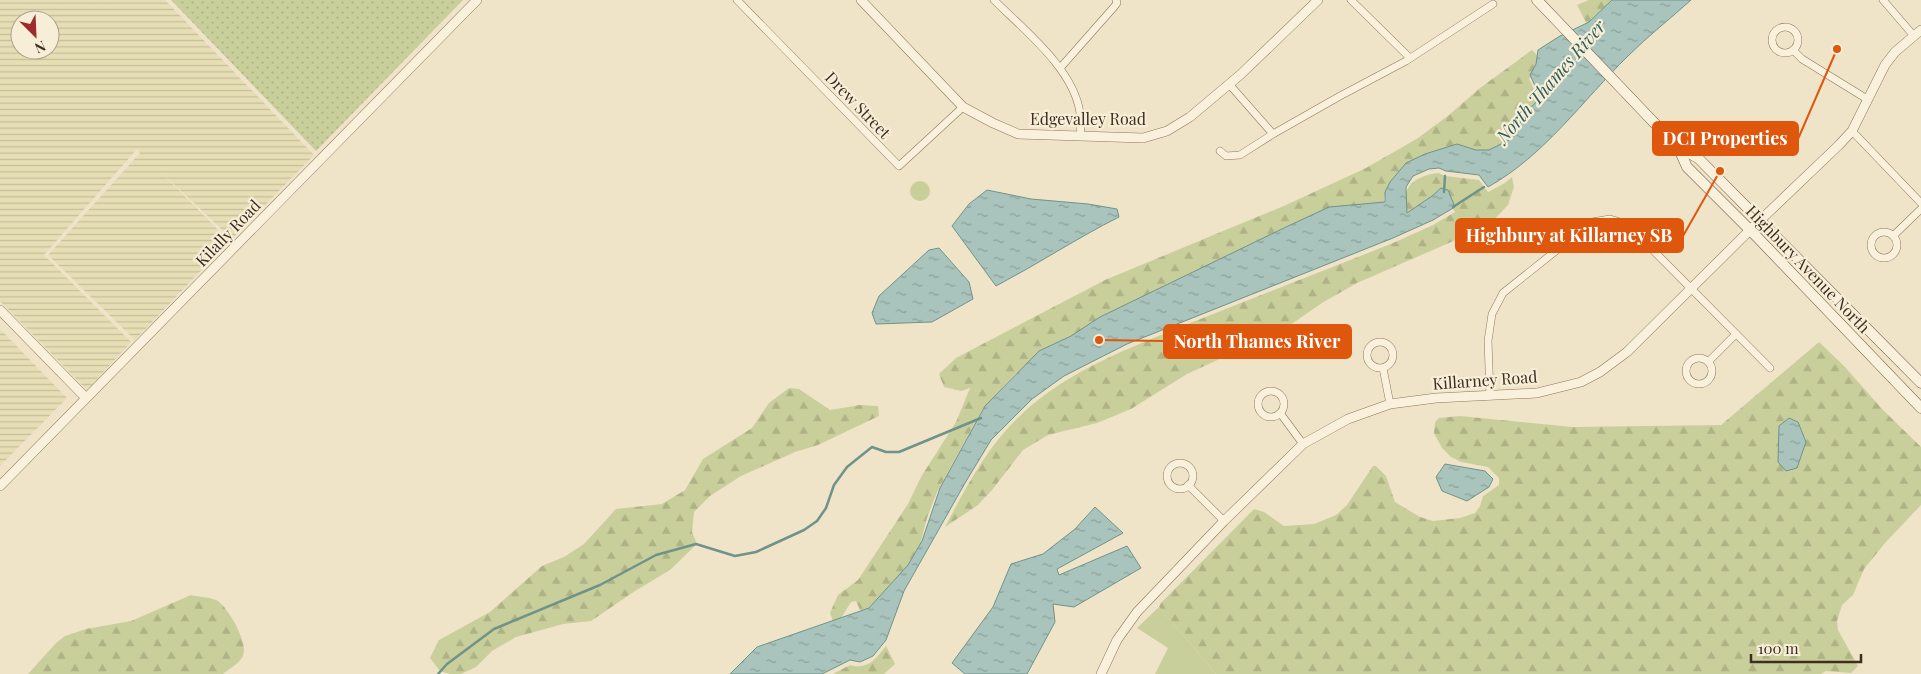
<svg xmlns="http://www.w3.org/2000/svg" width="1921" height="674" font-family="'Playfair Display',serif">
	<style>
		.farmland { fill: url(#farmland-rules); fill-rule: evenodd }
		.grass { fill: url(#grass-dots) }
		.forest { fill: url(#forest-firs) }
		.green { fill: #c9cf9b }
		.water { fill: url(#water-ripples); stroke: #6f938a }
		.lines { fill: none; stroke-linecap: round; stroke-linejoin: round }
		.stream { stroke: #6f938a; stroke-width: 2.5 }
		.minor-casing { stroke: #8d765c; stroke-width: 8 }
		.tertiary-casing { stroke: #8d765c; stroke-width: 10 }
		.secondary-casing { stroke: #6f573f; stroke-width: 11 }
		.minor { stroke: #faf1dc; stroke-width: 7 }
		.tertiary { stroke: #faf1dc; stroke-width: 9 }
		.secondary { stroke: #faf1dc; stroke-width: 10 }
		.labels { text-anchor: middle; stroke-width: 4.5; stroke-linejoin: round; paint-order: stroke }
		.street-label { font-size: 16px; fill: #3d2e20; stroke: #f7eed8 }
		.water-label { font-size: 18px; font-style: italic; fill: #2f5d5a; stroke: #f7eed8 }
		.leader { fill: none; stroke: #df570d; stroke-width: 2 }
		.callout-dot { fill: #df570d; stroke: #f7eed8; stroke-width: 2 }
		.callout { fill: #df570d; stroke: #df570d; stroke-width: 2 }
		.callout-label { font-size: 18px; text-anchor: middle; font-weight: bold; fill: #fff }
	</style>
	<defs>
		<pattern id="farmland-rules" width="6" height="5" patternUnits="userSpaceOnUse" patternTransform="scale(1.25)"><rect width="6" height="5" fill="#e6deb5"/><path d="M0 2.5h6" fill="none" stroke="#c6bf9b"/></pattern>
		<pattern id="grass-dots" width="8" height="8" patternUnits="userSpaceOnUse" patternTransform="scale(1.25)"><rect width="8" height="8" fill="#c9cf9b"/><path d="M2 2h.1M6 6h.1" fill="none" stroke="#aeb285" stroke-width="1.8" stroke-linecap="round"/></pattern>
		<pattern id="forest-firs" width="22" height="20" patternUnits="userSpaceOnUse" patternTransform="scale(1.25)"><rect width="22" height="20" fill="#c9cf9b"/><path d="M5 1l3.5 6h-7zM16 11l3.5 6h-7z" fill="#aeb285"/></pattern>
		<pattern id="water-ripples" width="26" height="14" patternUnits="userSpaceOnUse" patternTransform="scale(1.25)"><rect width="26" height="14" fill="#a9c4bc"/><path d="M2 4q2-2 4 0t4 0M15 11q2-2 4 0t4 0" fill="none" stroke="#8ba098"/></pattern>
	</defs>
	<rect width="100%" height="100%" fill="#f0e4c8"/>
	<g class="farmland">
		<path d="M0,0H165L314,155L232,239L161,172L229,241L135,340L48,255L140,153L137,149L44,255L131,342L87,390L0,301ZM20,20H50V50H20Z"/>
		<polygon points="0,329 67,398 0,466"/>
	</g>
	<polygon class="grass" points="171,0 463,0 316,151"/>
	<g class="forest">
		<polygon points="1589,0 1616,0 1588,26 1577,5"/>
		<polygon points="1532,50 1537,55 1535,68 1529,79 1535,91 1541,92 1536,106 1509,145 1489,154 1456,149 1390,186 1384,197 1384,206 1015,374 982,410 937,492 927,518 920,545 906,569 869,611 861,612 856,601 851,602 838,623 834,624 830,613 838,595 858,580 908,504 921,477 956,422 970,388 961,391 944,387 939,374 956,358 1105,280 1286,205 1366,168 1418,138 1449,115 1480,88"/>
		<path d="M1439,173L1445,176L1479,180L1488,192L1505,183L1512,177L1514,187L1508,205L1488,226L1357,283L1322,303L1283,330L1187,374L1131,409L1097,423L1048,435L1023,450L992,490L978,505L945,527C970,480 991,439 1033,404C1080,365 1142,343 1198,320C1263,294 1328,269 1393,243L1433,225L1455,212L1452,207L1407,218C1407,210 1405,200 1406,193C1410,179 1427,174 1439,173Z"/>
		<polygon points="1819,342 1844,366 1883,410 1921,447 1921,505 1885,543 1864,569 1853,595 1842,605 1837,621 1838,630 1858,666 1851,673 1826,671 1821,674 1216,674 1159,607 1161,603 1254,509 1264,512 1284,526 1314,524 1336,515 1347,505 1373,466 1376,466 1386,476 1395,502 1420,517 1433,521 1460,518 1475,513 1480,506 1483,496 1499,485 1499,478 1488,467 1461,462 1451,457 1442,448 1434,433 1435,422 1439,418 1460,416 1572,427 1721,425"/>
		<polygon points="789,388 799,389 830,410 860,405 878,406 879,416 818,445 795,452 741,476 710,496 694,512 692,532 697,544 670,570 635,591 591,621 563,624 516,637 492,651 476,667 461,674 450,674 440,671 430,658 439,640 490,612 542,566 564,557 584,544 616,509 662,504 685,490 703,459 752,428 769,403"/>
		<path d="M191,595C199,597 211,597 218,601C228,608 249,643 243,656C240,663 229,669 223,674H28L56,643L65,636L86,629L131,621Z"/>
		<path d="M886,646L895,664L884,674H833L850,665C869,670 875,659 886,646Z"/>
	</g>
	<g class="green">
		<circle cx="920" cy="191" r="10"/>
		<polygon points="1159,607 1216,674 1155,674 1168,648 1137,628"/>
	</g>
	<g class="water">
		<path d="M1612,0H1691C1670,19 1648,36 1628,56C1583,100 1544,156 1488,187L1479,175L1446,171L1439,168L1429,169L1413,176L1406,187L1407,213L1432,196L1441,188L1448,190L1455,207L1433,220L1393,238L1127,344L1064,376L1032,399L991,440L965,483L904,591L886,640L873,656L860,662L850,660L822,674H730L757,647L869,608L908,565L922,541L940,488L985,406L1039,351L1071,336L1100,317L1286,227L1329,207L1385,202V192L1390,182L1406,163L1425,154L1457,144L1476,150H1489L1509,140L1527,112L1536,102L1542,87L1535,86L1530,75L1536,64L1538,50L1560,36L1589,22Z"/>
		<path d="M987,190L1031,199L1088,204L1117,209L1119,217C1077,238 1038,264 996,286L952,226L969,204Z"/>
		<polygon points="939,248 969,282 973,299 932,322 876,324 872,313 879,296 929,250"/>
		<polygon points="1789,418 1798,422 1806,442 1797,468 1786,471 1778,462 1779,426"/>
		<polygon points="1445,464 1485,471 1493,479 1489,487 1467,501 1442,491 1436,477"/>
		<polygon points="1095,507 1123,533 1057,569 1059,575 1127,546 1141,568 1074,607 1053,604 1055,622 1027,674 965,674 952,663 993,607 1011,564 1043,554 1075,529"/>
	</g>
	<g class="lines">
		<g class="stream">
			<polyline points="1444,192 1445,176"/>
			<polyline points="1453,207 1484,187"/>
			<polyline points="438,674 447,664 494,629 600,585 656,555 696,544 735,556 756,552 804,530 817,521 826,508 834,485 847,467 872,447 886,452 899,452 981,418"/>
		</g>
		<g class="minor-casing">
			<g id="minor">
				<polyline points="737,0 899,166 963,107"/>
				<path d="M994,0C1024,30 1074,69 1080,113C1081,120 1080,128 1081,136"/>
				<polyline points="1351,0 1410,58"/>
				<polyline points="1883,0 1914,36"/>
				<circle cx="1785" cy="40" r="13"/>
				<polyline points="1793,50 1802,59 1867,99"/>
				<polyline points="1061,67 1114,7 1117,3 1116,0"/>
				<polyline points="1229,84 1273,134 1340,96 1406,61 1493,4"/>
				<polyline points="1852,131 1921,203"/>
				<polyline points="1220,151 1226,156 1240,155 1273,134"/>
				<circle cx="1884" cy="245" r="13"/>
				<polyline points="1893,236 1921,209"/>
				<circle cx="1380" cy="355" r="13"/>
				<circle cx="1699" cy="371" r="13"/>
				<polyline points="1708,362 1736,334"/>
				<polyline points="1383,368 1390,404"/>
				<circle cx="1271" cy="404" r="13"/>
				<polyline points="1490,396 1488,341 1492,314 1503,293 1592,222 1610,219 1627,224 1770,368"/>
				<polyline points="1280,413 1303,444"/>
				<circle cx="1180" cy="476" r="13"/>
				<polyline points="1188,485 1224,521"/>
			</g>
		</g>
		<g class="tertiary-casing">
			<g id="tertiary">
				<polyline points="861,0 963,107 993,123 1018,134 1143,138 1167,131 1190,117 1240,75 1318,0"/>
				<polyline points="0,310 86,398"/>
				<polyline points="0,486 477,0"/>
				<polyline points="1101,674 1117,640 1137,612 1224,521 1303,444 1348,419 1390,404 1436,398 1537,393 1581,382 1600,372 1627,352 1750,230 1839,145 1852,131 1885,65 1895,52 1921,30"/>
			</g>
		</g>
		<g class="secondary-casing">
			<g id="secondary">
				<polyline points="1537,0 1662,131 1678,147 1698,158 1921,383"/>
				<polyline points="1678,147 1687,167 1758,238 1921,408"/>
			</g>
		</g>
		<use href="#minor" class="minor"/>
		<use href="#tertiary" class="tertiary"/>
		<use href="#secondary" class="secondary"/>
	</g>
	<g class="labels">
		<g class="street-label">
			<text transform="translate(858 105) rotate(46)" y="6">Drew Street</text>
			<text x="1088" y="125">Edgevalley Road</text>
			<text transform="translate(228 233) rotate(-46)" y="6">Kilally Road</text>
			<text transform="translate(1808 269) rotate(46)" y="6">Highbury Avenue North</text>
			<text transform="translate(1485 380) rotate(-4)" y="6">Killarney Road</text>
		</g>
		<g class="water-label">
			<text transform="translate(1551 82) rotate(-49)" y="6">North Thames River</text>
		</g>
	</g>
	<path class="leader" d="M1837 49L1798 139M1720 171L1683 236M1099 340L1164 341"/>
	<g class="callout-dot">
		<circle cx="1837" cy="49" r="5"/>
		<circle cx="1720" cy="171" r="5"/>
		<circle cx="1099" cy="340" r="5"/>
	</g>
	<g class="callout">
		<rect x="1653" y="122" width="145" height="33" rx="5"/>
		<rect x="1456" y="219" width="227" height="33" rx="5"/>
		<rect x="1164" y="325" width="187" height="33" rx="5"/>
	</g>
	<g class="callout-label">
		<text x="1725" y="145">DCI Properties</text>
		<text x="1569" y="242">Highbury at Killarney SB</text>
		<text x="1257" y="348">North Thames River</text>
	</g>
	<g transform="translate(35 35) rotate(156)"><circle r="24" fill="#f7eed8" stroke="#ada18e"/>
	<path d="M0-4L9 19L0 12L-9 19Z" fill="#9e2a2b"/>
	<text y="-8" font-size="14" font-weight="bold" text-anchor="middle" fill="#3d2e20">N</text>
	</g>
	<path d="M1751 654v8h110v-8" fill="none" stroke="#3d2e20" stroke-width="2.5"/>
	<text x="1758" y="654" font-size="15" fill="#3d2e20" stroke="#f7eed8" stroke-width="4" paint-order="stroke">100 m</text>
</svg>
